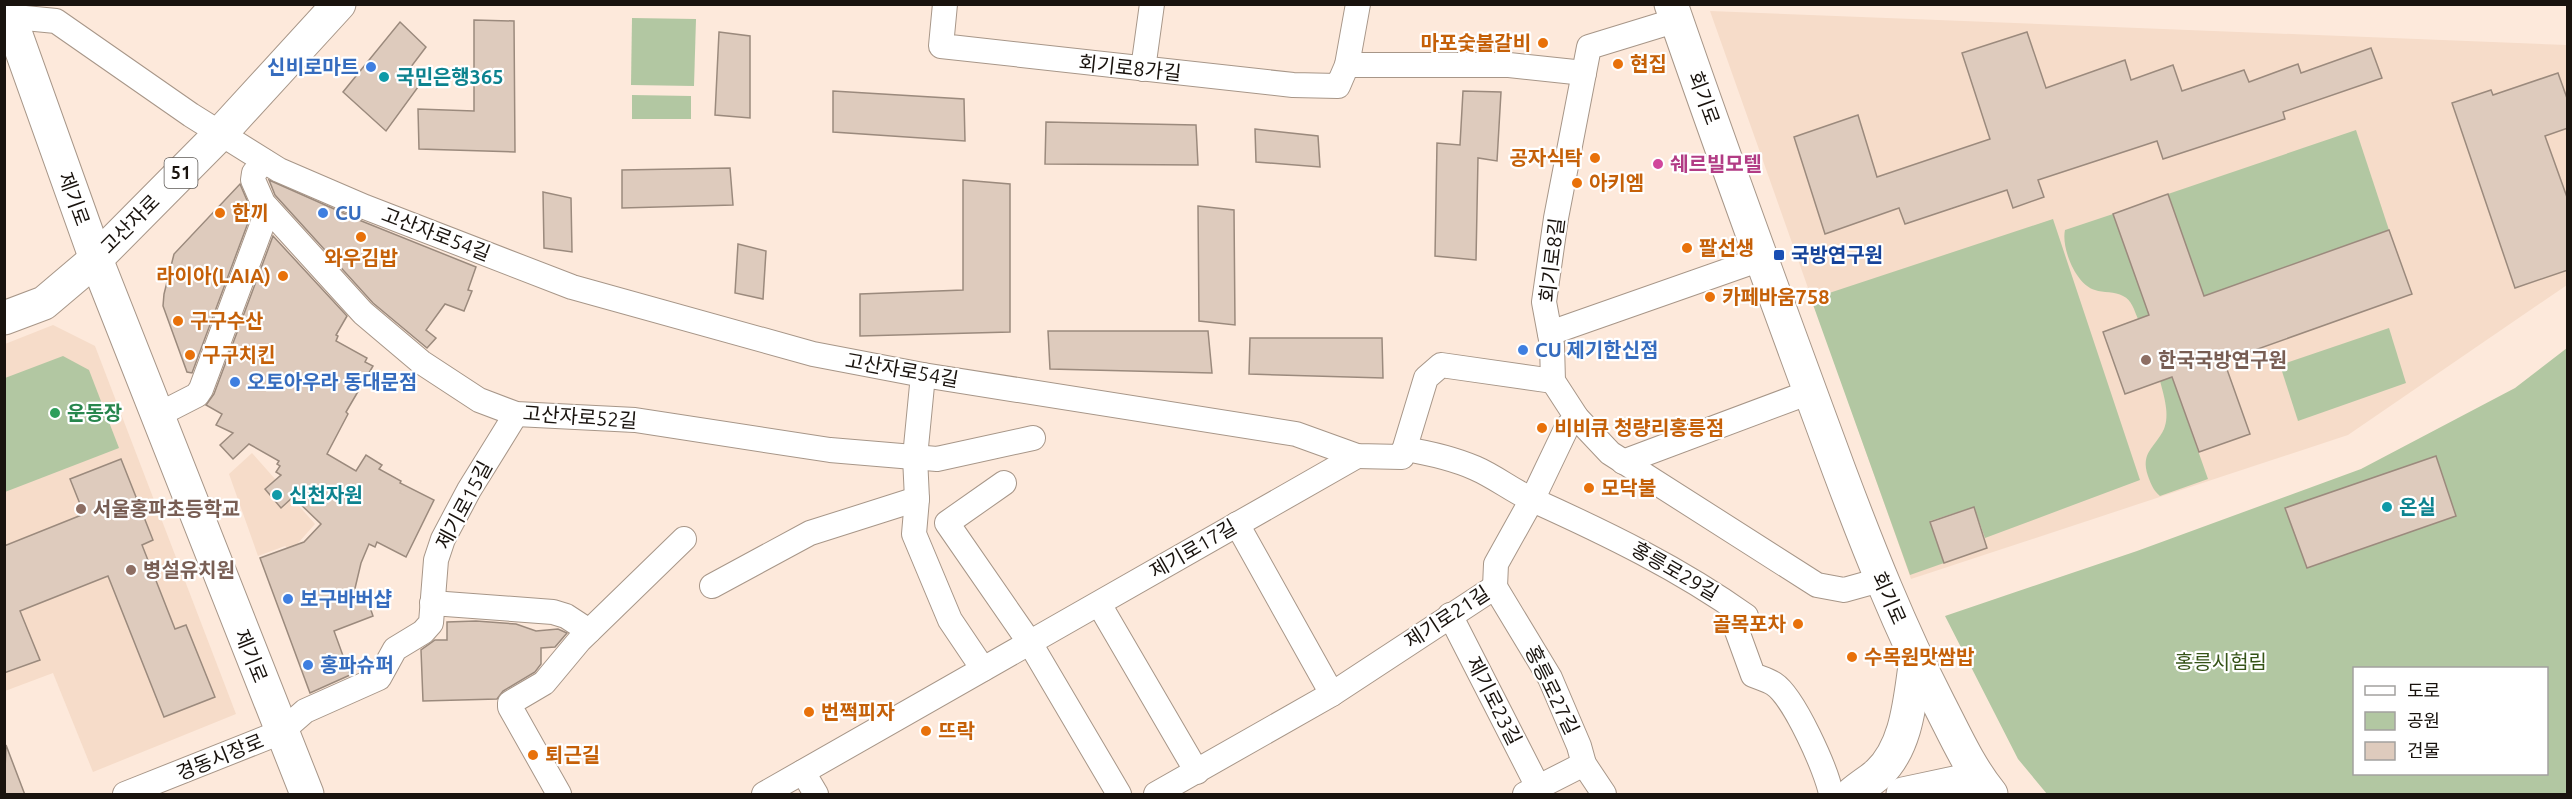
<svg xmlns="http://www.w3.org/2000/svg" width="2572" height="799" font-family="Ubuntu,'Noto Sans KR',sans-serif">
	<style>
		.built { fill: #f6dcc9 }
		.green { fill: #b2c7a2; fill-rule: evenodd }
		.building { fill: #decbbd; stroke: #9b8a7d; stroke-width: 1.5 }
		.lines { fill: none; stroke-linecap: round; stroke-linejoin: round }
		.minor-casing { stroke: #a79688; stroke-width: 26 }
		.secondary-casing { stroke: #a79688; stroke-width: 35 }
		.primary-casing { stroke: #a79688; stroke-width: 35 }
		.minor { stroke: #fff; stroke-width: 24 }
		.secondary { stroke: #fff; stroke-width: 33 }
		.primary { stroke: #fff; stroke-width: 33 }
		.food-dot { fill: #e8710a; stroke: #fff; stroke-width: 2 }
		.shop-dot { fill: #3f7fe0; stroke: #fff; stroke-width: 2 }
		.culture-dot { fill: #0f9aa8; stroke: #fff; stroke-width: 2 }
		.hotel-dot { fill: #d1479c; stroke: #fff; stroke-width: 2 }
		.transit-dot { fill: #1a4fb4; stroke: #fff; stroke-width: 2 }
		.education-dot { fill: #8d6e63; stroke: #fff; stroke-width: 2 }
		.leisure-dot { fill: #2e9e5b; stroke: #fff; stroke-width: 2 }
		.labels { text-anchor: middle; stroke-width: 4.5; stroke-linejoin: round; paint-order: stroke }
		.shield { fill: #fff; stroke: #5e5a56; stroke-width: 1.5 }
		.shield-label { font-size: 18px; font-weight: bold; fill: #19130e }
		.food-label { font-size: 20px; font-weight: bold; fill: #c56008; stroke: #fff; text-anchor: start }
		.shop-label { font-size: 20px; font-weight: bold; fill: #366cbe; stroke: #fff; text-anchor: start }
		.street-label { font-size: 20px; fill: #19130e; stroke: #fff }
		.culture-label { font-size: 20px; font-weight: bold; fill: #0d838f; stroke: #fff; text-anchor: start }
		.hotel-label { font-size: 20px; font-weight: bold; fill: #b23c85; stroke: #fff; text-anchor: start }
		.transit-label { font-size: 20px; font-weight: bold; fill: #164399; stroke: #fff; text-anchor: start }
		.education-label { font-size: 20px; font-weight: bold; fill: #785e54; stroke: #fff; text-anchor: start }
		.leisure-label { font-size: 20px; font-weight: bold; fill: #27864d; stroke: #fff; text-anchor: start }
		.park-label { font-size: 20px; fill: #355317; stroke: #fff }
	</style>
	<rect width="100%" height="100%" fill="#fde9db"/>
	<g class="built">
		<polygon points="1710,11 2567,45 2567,285 2348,435 1911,579"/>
		<polygon points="53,325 95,346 236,714 93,772 53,673 5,691 5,344"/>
		<polygon points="252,453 315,524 291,551 285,546 258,556 229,474"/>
	</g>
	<g class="green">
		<polygon points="632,18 696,19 694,86 631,85"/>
		<polygon points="632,95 691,96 691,119 632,119"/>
		<polygon points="2356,130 2389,230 2204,296 2168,194"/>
		<path d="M2113,214L2149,315L2138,319C2134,310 2132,300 2123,296C2115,291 2103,293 2095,290C2076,285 2061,248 2065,230Z"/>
		<polygon points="2053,219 2140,480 1985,538 1974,507 1930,521 1944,563 1910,575 1811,299"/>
		<polygon points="2389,328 2406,383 2298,421 2280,365"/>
		<path d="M2567,348V794H2047L2018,759L1945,616L2137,551L2361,469L2515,388ZM2354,668H2546V774H2354Z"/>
		<polygon points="63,356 89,370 119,448 5,492 5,378"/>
		<path d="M2172,377L2208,479L2160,496C2153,490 2151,484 2148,476C2140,452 2155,448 2164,429C2170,415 2164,396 2160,381Z"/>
	</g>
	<g class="building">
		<polygon points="474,20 514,21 515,152 419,149 418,109 474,111"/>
		<polygon points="400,22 426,47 407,72 421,83 386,131 343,92"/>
		<polygon points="719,32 750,36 750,118 715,115"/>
		<polygon points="2027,32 2046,88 2125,60 2131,80 2173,65 2182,91 2244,70 2249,82 2298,64 2301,73 2371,48 2382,78 2283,112 2285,119 2163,159 2157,141 2038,180 2044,197 2013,208 2007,190 1905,224 1899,208 1825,234 1794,137 1858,115 1877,177 1990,139 1962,53"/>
		<polygon points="2558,73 2568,101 2568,128 2545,136 2568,200 2568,270 2515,288 2452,103 2491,90 2493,95"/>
		<polygon points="833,91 964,99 965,141 833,132"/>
		<polygon points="1463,91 1501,92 1497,161 1478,158 1476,260 1435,256 1437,143 1460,145"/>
		<polygon points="1046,122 1196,125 1198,165 1045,164"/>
		<polygon points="1255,129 1318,136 1320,167 1256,162"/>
		<polygon points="730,168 733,205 622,208 622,170"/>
		<polygon points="269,180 359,220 476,267 468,290 472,291 464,311 445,304 426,330 436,338 427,348 373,303 275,195"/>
		<polygon points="963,180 1010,184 1010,332 860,336 860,294 963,290"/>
		<polygon points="240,184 252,212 192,373 187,372 163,306 164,294 174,254"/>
		<polygon points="543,192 571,198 572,252 544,248"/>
		<polygon points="2168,194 2204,296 2389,230 2412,294 2224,361 2250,434 2199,452 2172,377 2125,394 2103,332 2149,315 2113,214"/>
		<polygon points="1198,206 1234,210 1235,325 1199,321"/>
		<polygon points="273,236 347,316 336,335 338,336 336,341 367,358 365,362 373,366 346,412 348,414 327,454 356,471 366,455 382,465 379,469 401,481 400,483 434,500 406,557 377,542 375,547 369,544 361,563 352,601 366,596 373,616 334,631 350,675 310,693 260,558 304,542 321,524 293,497 281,508 265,489 281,475 276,472 280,466 277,464 279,461 249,444 233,459 220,445 233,433 216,425 222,414 206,405 214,394"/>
		<polygon points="738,244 766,251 763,299 735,293"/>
		<polygon points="1048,331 1208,331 1212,373 1050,369"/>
		<polygon points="1250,338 1382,338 1383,378 1249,374"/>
		<polygon points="2436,456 2456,516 2307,568 2285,508"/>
		<polygon points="121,459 153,540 142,545 175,629 186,625 215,697 164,717 108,576 20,611 40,660 4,673 4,546 84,514 70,479"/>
		<polygon points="1974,507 1987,548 1944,563 1930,522"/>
		<polygon points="476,621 516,624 536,631 558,629 567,633 555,647 541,648 541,664 535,672 503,691 497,699 423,701 421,650 435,640 447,640 447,622"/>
		<polygon points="6,745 25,795 4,795"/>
	</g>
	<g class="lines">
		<g class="minor-casing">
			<g id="minor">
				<polyline points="945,4 941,46 1293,85 1338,86 1347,65 1358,4"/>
				<polyline points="4,16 56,21 191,115 279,170 365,207 572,287 813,354 923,375 1296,434 1357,456 1402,457 1426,378 1441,365 1553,381"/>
				<polyline points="1677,20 1589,47 1556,218 1544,302 1552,345 1553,381 1577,418 1610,453 1817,585 1844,590 1880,580"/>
				<polyline points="1347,65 1509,65 1584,73"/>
				<polyline points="1143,69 1152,4"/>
				<polyline points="264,161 254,173 253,180 263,203 363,313 421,362 479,400 516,414 635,420 830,450 937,459 1033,438"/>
				<polyline points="1550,333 1761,259"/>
				<polyline points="923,375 915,457 917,499 914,534 950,620 983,669"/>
				<polyline points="156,416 197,395 201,389 268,209"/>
				<path d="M1405,449C1429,453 1452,458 1475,468C1496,477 1514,492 1535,501C1608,534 1680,569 1746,616L1737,631L1753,675C1760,678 1768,680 1774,684C1794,697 1827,771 1831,794"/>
				<polyline points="1623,462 1810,392"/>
				<polyline points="1004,483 947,523 1030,643 1119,794"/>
				<polyline points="1237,524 1332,694"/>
				<polyline points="712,586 810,533 917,499"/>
				<polyline points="1495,587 1550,678 1579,746 1584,764 1604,794"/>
				<polyline points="1495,587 1496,564 1535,494 1567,427 1577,418"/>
				<polyline points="432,603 553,612 566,616 589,631"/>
				<polyline points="1099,604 1197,772"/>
				<polyline points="1450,615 1538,787"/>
				<polyline points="803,772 816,794"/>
				<polyline points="125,794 281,732 305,711 379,678 395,649 423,632 431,623 436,560 443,539 469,490 516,414"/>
				<polyline points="559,794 510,707 510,703 544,683 579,641 684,539"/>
				<polyline points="764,794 1357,456"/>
				<polyline points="1156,794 1332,694 1495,587"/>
				<polyline points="1525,794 1584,764"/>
			</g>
		</g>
		<g class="secondary-casing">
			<g id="secondary">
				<polyline points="5,4 96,259 307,794"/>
				<path d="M1671,4C1725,161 1782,316 1839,470C1869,550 1900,628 1939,704C1955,735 1969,767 1991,794"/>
				<path d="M1852,794C1860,787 1870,781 1878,774C1908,746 1910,698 1916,659"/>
				<polyline points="1903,794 1978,778"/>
			</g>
		</g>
		<g class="primary-casing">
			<polyline id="primary" points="4,318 44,303 96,259 220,134 339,4"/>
		</g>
		<use href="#minor" class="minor"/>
		<use href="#secondary" class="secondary"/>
		<use href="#primary" class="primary"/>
	</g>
	<g class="food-dot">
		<circle cx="1543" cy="43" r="6"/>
		<circle cx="1618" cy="64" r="6"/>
		<circle cx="1595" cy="158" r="6"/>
		<circle cx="1577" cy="183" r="6"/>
		<circle cx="220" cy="213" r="6"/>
		<circle cx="361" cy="237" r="6"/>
		<circle cx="1687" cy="248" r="6"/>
		<circle cx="283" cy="276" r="6"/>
		<circle cx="1710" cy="297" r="6"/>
		<circle cx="178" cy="321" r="6"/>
		<circle cx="190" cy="355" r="6"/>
		<circle cx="1542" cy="428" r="6"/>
		<circle cx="1589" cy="488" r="6"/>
		<circle cx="1798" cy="624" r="6"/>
		<circle cx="1852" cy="657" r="6"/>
		<circle cx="809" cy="712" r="6"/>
		<circle cx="926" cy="731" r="6"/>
		<circle cx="533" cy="755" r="6"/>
	</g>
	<g class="shop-dot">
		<circle cx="371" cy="67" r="6"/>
		<circle cx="323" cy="213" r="6"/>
		<circle cx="1523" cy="350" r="6"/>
		<circle cx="235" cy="382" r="6"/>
		<circle cx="288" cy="599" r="6"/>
		<circle cx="308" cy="665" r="6"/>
	</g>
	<g class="culture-dot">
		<circle cx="384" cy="77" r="6"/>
		<circle cx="277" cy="495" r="6"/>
		<circle cx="2387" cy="507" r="6"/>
	</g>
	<circle class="hotel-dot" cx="1658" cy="164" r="6"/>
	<rect class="transit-dot" x="1773" y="249" width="12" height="12" rx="3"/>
	<g class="education-dot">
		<circle cx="2146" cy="360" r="6"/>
		<circle cx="81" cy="509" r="6"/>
		<circle cx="131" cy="570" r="6"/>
	</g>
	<circle class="leisure-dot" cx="55" cy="413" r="6"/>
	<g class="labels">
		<rect class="shield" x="164.5" y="158" width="33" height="30" rx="4.5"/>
		<g class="shield-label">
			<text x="181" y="179">51</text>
		</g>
		<g class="food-label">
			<text x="1531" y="50" text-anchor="end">마포숯불갈비</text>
			<text x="1630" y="71">현집</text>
			<text x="1583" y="165" text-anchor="end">공자식탁</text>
			<text x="1589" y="190">아키엠</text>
			<text x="232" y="220">한끼</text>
			<text x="1699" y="255">팔선생</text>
			<text x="361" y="265" text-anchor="middle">와우김밥</text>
			<text x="271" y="283" text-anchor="end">라이아(LAIA)</text>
			<text x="1722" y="304">카페바움758</text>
			<text x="190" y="328">구구수산</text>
			<text x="202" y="362">구구치킨</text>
			<text x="1554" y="435">비비큐 청량리홍릉점</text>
			<text x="1601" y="495">모닥불</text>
			<text x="1786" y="631" text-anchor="end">골목포차</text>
			<text x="1864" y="664">수목원맛쌈밥</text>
			<text x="821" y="719">번쩍피자</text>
			<text x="938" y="738">뜨락</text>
			<text x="545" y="762">퇴근길</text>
		</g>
		<g class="shop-label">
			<text x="359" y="74" text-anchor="end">신비로마트</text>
			<text x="335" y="220">CU</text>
			<text x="1535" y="357">CU 제기한신점</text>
			<text x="247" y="389">오토아우라 동대문점</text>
			<text x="300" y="606">보구바버샵</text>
			<text x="320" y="672">홍파슈퍼</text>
		</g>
		<g class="street-label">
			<text transform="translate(1130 68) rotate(6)" y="7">회기로8가길</text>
			<text transform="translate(1704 98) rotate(70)" y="7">회기로</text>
			<text transform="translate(74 199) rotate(70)" y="7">제기로</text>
			<text transform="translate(130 224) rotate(-45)" y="7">고산자로</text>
			<text transform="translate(436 234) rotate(21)" y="7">고산자로54길</text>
			<text transform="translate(1552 260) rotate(-83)" y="7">회기로8길</text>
			<text transform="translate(902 370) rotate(10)" y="7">고산자로54길</text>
			<text transform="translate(580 417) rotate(4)" y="7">고산자로52길</text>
			<text transform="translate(464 505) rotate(-62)" y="7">제기로15길</text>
			<text transform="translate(1193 549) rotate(-30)" y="7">제기로17길</text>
			<text transform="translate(1675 571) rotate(30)" y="7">홍릉로29길</text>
			<text transform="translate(1889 598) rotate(66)" y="7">회기로</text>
			<text transform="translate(1447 617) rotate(-33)" y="7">제기로21길</text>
			<text transform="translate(251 656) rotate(68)" y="7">제기로</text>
			<text transform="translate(1552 690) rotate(64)" y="7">홍릉로27길</text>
			<text transform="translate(1494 701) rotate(63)" y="7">제기로23길</text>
			<text transform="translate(220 757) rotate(-22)" y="7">경동시장로</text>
		</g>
		<g class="culture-label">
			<text x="396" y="84">국민은행365</text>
			<text x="289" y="502">신천자원</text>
			<text x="2399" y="514">온실</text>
		</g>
		<g class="hotel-label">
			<text x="1670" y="171">쉐르빌모텔</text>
		</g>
		<g class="transit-label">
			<text x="1791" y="262">국방연구원</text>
		</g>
		<g class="education-label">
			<text x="2158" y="367">한국국방연구원</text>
			<text x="93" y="516">서울홍파초등학교</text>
			<text x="143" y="577">병설유치원</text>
		</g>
		<g class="leisure-label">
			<text x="67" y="420">운동장</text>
		</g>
		<g class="park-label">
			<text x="2221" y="669">홍릉시험림</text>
		</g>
	</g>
	<rect width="2572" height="799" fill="none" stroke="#19130e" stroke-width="12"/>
	<rect x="2353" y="667" width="195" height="108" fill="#ffffff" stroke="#a3a19f" stroke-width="1.5"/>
	<rect x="2365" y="686" width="30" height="9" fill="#ffffff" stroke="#a3a19f" stroke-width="1.5"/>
	<text x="2407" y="697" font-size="18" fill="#19130e">도로</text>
	<rect x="2365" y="712" width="30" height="18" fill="#b2c7a2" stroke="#a3a19f" stroke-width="1.5"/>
	<text x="2407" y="727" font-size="18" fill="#19130e">공원</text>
	<rect x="2365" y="742" width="30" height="18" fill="#decbbd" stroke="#a3a19f" stroke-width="1.5"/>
	<text x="2407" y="757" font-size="18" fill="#19130e">건물</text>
</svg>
